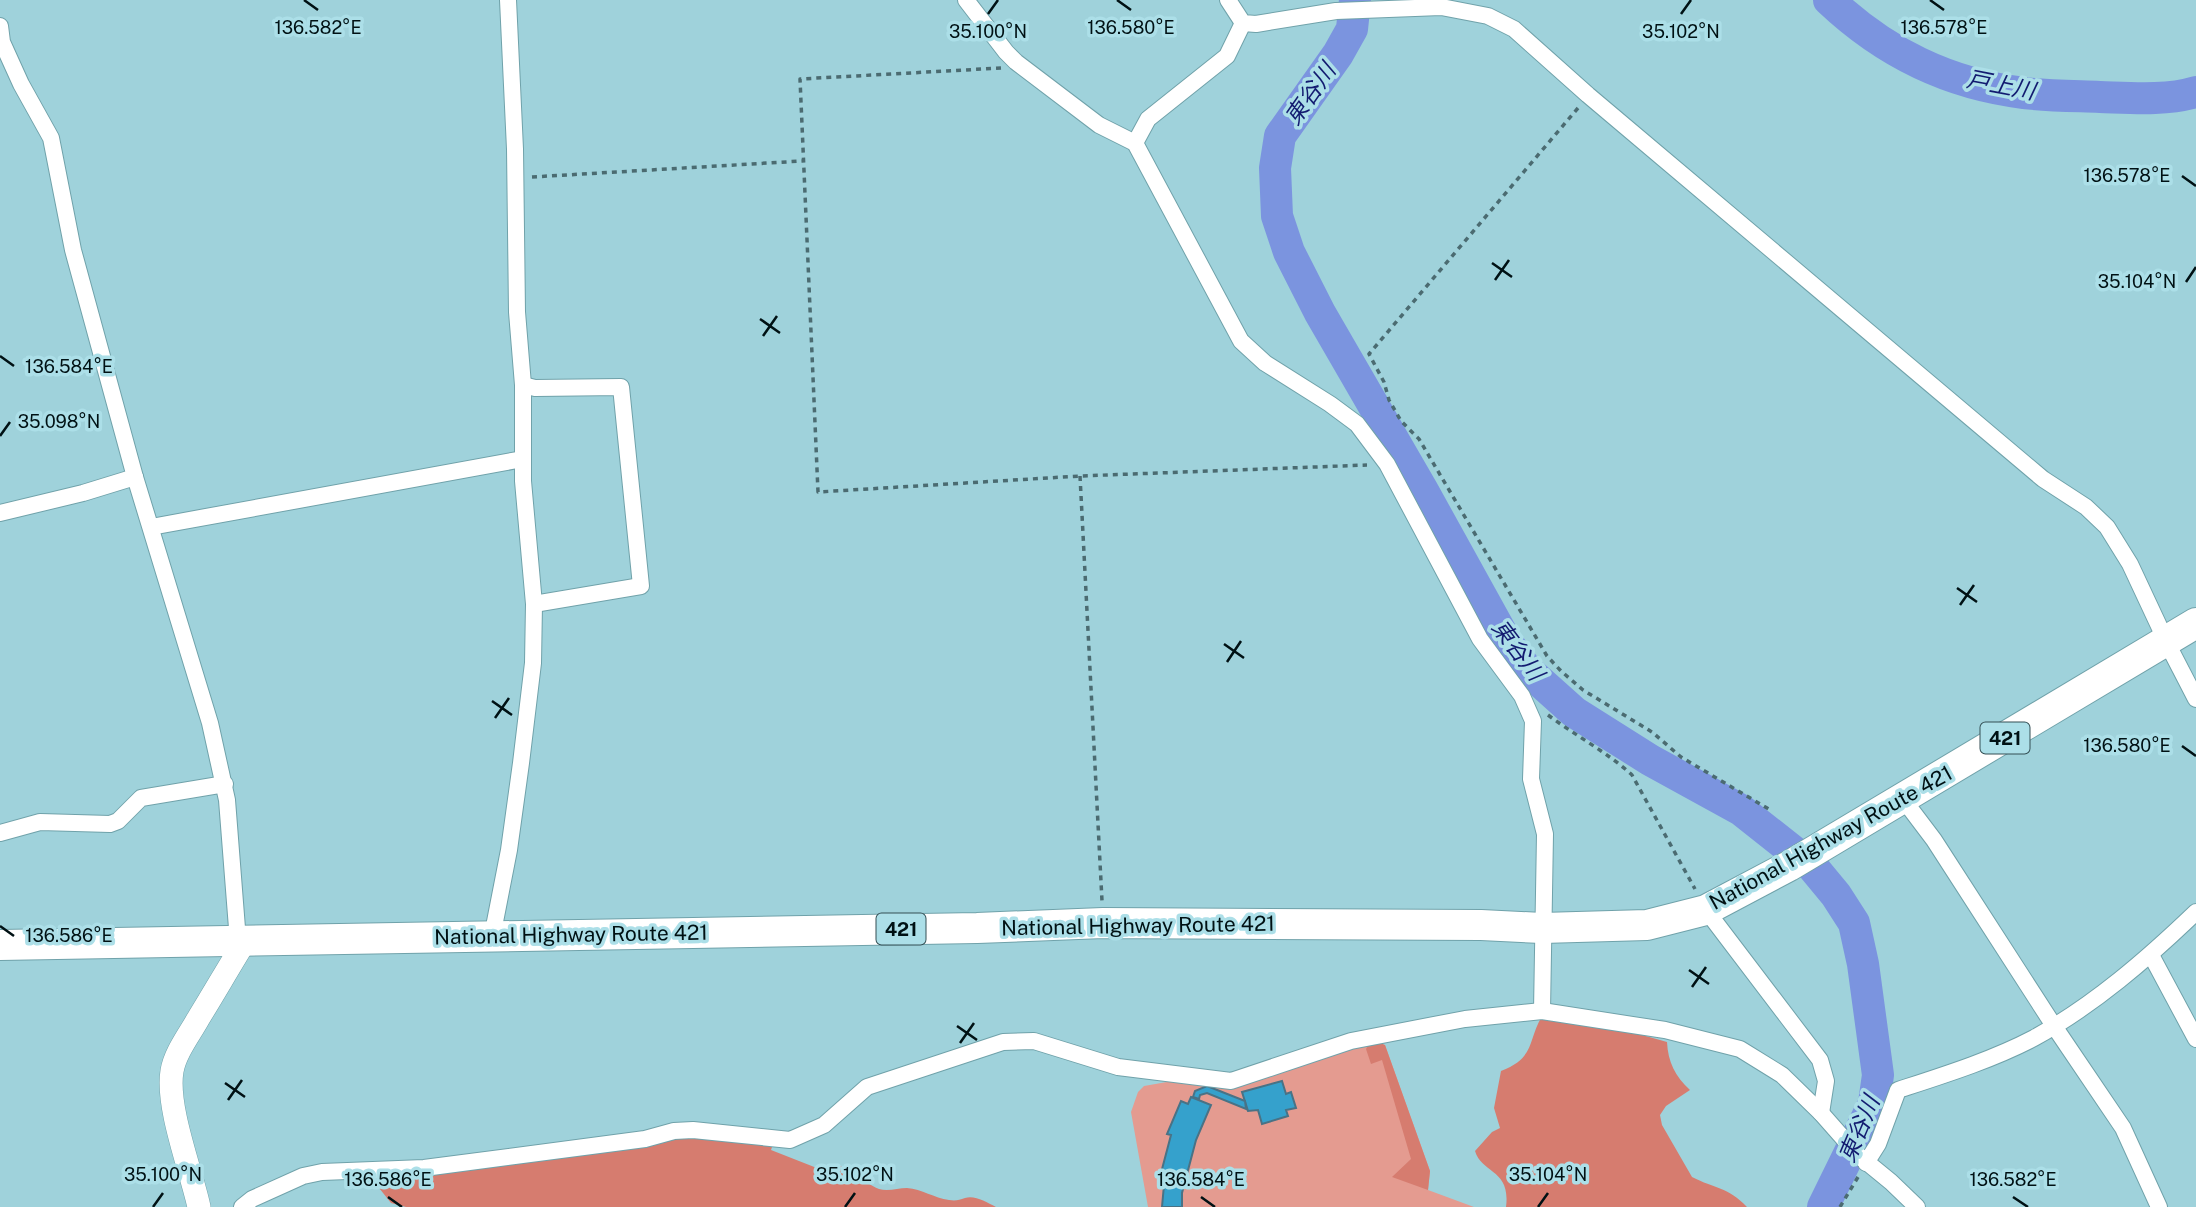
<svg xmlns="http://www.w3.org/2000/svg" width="2196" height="1207" font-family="'Public Sans','Noto Sans JP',sans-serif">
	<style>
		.green { fill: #e49b90 }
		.forest { fill: #d67c6f }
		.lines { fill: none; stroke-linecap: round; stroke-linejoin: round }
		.river { stroke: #7b94df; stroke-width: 32 }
		.building { fill: #35a1cc; stroke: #497285; stroke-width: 2 }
		.street-casing { stroke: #70a2aa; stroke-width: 18 }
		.secondary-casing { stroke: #70a2aa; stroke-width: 24 }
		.highway-casing { stroke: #70a2aa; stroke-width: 32 }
		.path { stroke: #4b6b71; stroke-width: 3.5; stroke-dasharray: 5 5; stroke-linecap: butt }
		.street { stroke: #fff; stroke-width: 16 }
		.secondary { stroke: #fff; stroke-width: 23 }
		.highway { stroke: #fff; stroke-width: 30 }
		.ticks { fill: none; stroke: #001114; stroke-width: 2.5 }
		.labels { text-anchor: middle; stroke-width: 7; stroke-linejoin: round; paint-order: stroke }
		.shield { fill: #acdfe8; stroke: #344f54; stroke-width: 2 }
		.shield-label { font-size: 19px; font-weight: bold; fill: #001114 }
		.street-label { font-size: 21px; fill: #001114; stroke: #acdfe8 }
		.water-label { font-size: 23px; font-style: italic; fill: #121b70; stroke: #acdfe8 }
		.ticks-label { font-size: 18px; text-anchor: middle; fill: #001114; stroke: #acdfe8; stroke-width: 7; stroke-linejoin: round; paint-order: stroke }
	</style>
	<rect width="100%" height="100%" fill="#9fd2db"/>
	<polygon class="green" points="1368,1041 1385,1045 1430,1171 1428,1190 1474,1207 1148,1207 1131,1112 1138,1092 1144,1086 1184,1079 1207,1081"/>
	<g class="forest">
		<path d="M1542,1016L1610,1026L1667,1042C1668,1062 1675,1076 1690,1090L1666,1106L1660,1115L1662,1125L1692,1177C1715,1189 1727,1186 1747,1207H1506C1511,1169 1482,1174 1475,1151L1492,1132L1500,1128L1494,1108L1501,1071C1536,1057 1527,1042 1542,1016Z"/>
		<polygon points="1371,1041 1378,1042 1385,1045 1430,1171 1428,1190 1392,1177 1411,1159 1382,1060 1371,1064 1366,1049"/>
		<path d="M673,1135L773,1144L771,1150L827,1172L833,1171L837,1165C854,1168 863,1183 879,1189C888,1192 898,1188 907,1188C922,1189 934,1198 949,1200C956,1201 959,1200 965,1198C975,1195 986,1202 996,1207H406L391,1203L368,1174Z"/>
	</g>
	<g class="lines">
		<g class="river">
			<polyline points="1355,0 1352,29 1338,54 1280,136 1275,168 1277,216 1289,252 1320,313 1423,491 1506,641 1527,670 1574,712 1650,760 1741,810 1812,866 1836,895 1854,923 1863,964 1878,1075 1874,1103 1823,1207"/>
			<path d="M1829,0C1885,53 1948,84 2024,93C2049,96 2075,96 2100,97C2131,98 2166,101 2196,92"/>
		</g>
	</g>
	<g class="building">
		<polygon points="1282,1081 1286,1094 1291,1092 1296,1108 1286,1110 1288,1116 1262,1124 1258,1110 1248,1111 1242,1092"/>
		<polygon points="1207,1086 1245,1101 1246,1109 1207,1093 1200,1095 1199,1099 1193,1097 1195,1091"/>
		<polygon points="1191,1097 1211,1105 1196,1140 1182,1193 1182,1207 1162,1207 1165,1174 1161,1173 1171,1135 1167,1134 1181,1101 1188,1104"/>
	</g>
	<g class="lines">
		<g class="street-casing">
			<g id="street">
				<polyline points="966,0 1006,52 1016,62 1099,125 1135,143 1241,341 1265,363 1330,404 1357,424 1387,464 1480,639 1522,696 1533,721 1531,779 1545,834 1542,1011"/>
				<polyline points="1228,0 1243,23 1256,24 1336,11 1441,7 1488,16 1514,29 1588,95 2043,479 2086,507 2107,527 2130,564 2166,641 2196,699"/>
				<polyline points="0,26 2,42 21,84 51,138 73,250 135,477 210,723 227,800 238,941"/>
				<polyline points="1135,143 1148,119 1227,56 1243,23"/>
				<polyline points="523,385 535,388 621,387 641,586 534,604"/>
				<polyline points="0,513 83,493 135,477"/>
				<polyline points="151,527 523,459"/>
				<polyline points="1903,799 1934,840 2054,1026 2123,1128 2159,1207"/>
				<polyline points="0,833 40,822 110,824 118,821 141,798 225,784"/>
				<polyline points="1706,910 1820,1060 1826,1081 1821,1113"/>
				<polyline points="492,937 509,850 521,763 533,663 534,604 523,481 523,385 517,312 515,149 508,0"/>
				<polyline points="2151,955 2196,1039"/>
				<path d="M1866,1163L1878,1144L1898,1090C1944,1075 1992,1060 2034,1038C2094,1005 2147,959 2196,912"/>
				<polyline points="242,1207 252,1199 303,1176 322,1172 424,1168 645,1139 674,1131 693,1130 790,1140 824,1125 867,1087 1003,1042 1034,1041 1118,1067 1231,1081 1351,1041 1465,1019 1542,1011 1665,1030 1740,1049 1782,1075 1821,1113 1858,1155 1891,1182 1917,1207"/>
			</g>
		</g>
		<g class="secondary-casing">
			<path id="secondary" d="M199,1207C191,1170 166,1107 172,1071C175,1053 189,1035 198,1019C214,993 229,967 245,941"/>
		</g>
		<g class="highway-casing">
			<polyline id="highway" points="0,945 977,928 1103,923 1481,925 1542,928 1647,925 1706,910 1789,866 2196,623"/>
		</g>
		<g class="path">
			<polyline points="1001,68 800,79 818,492 1080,476 1367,465"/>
			<polyline points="1578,108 1369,354 1384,382 1389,400 1401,421 1419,439 1547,656 1561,671 1583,690 1652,732 1681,757 1772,811"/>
			<polyline points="532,177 802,161"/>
			<polyline points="1080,476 1102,901"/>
			<path d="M1548,715C1576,736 1607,752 1632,775L1695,889"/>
			<polyline points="1840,1207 1858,1177"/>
		</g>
		<use href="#street" class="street"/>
		<use href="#secondary" class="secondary"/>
		<use href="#highway" class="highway"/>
	</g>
	<path class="ticks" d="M304,0L318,10M1117,0L1131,10M1930,0L1944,10M988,14L998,0M1681,14L1691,0M2182,176L2196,186M1492,263L1512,277M1495,280L1509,260M2186,282L2196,267M760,319L780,333M763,336L777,316M0,356L14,366M0,436L10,422M1957,588L1977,602M1960,605L1974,585M1224,644L1244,658M1227,662L1241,641M492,701L512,715M495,718L509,698M2182,746L2196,756M0,926L14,936M1689,970L1709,984M1692,987L1706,967M957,1026L977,1040M960,1043L974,1023M225,1083L245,1097M228,1100L242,1080M388,1197L402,1207M1201,1197L1215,1207M2013,1197L2028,1207M153,1207L163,1193M845,1207L855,1193M1538,1207L1548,1193"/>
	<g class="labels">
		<g class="shield">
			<rect x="1980.5" y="722.5" width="49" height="31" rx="5"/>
			<rect x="876.5" y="913.5" width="49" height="31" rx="5"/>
		</g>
		<g class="shield-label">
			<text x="2005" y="745">421</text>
			<text x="901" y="936">421</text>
		</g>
		<g class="street-label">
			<text transform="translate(1831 838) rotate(-29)" y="7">National Highway Route 421</text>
			<text transform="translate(1138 926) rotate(-1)" y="7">National Highway Route 421</text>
			<text transform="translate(571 935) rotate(-1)" y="7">National Highway Route 421</text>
		</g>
		<g class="water-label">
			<text transform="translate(2001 85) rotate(11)" y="8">戸上川</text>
			<text transform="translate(1310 94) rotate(-55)" y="8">東谷川</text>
			<text transform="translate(1518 650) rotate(53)" y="8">東谷川</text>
			<text transform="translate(1859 1129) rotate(-67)" y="8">東谷川</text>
		</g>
	</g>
	<g class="ticks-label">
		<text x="1944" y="34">136.578°E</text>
		<text x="318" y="34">136.582°E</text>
		<text x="1131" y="34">136.580°E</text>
		<text x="988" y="38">35.100°N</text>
		<text x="1681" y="38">35.102°N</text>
		<text x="2127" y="182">136.578°E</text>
		<text x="2137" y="288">35.104°N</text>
		<text x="69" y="373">136.584°E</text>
		<text x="59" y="428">35.098°N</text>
		<text x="2127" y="752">136.580°E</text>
		<text x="69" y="942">136.586°E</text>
		<text x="163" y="1181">35.100°N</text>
		<text x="855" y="1181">35.102°N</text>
		<text x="1548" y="1181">35.104°N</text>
		<text x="388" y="1186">136.586°E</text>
		<text x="1201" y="1186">136.584°E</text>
		<text x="2013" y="1186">136.582°E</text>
	</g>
</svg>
